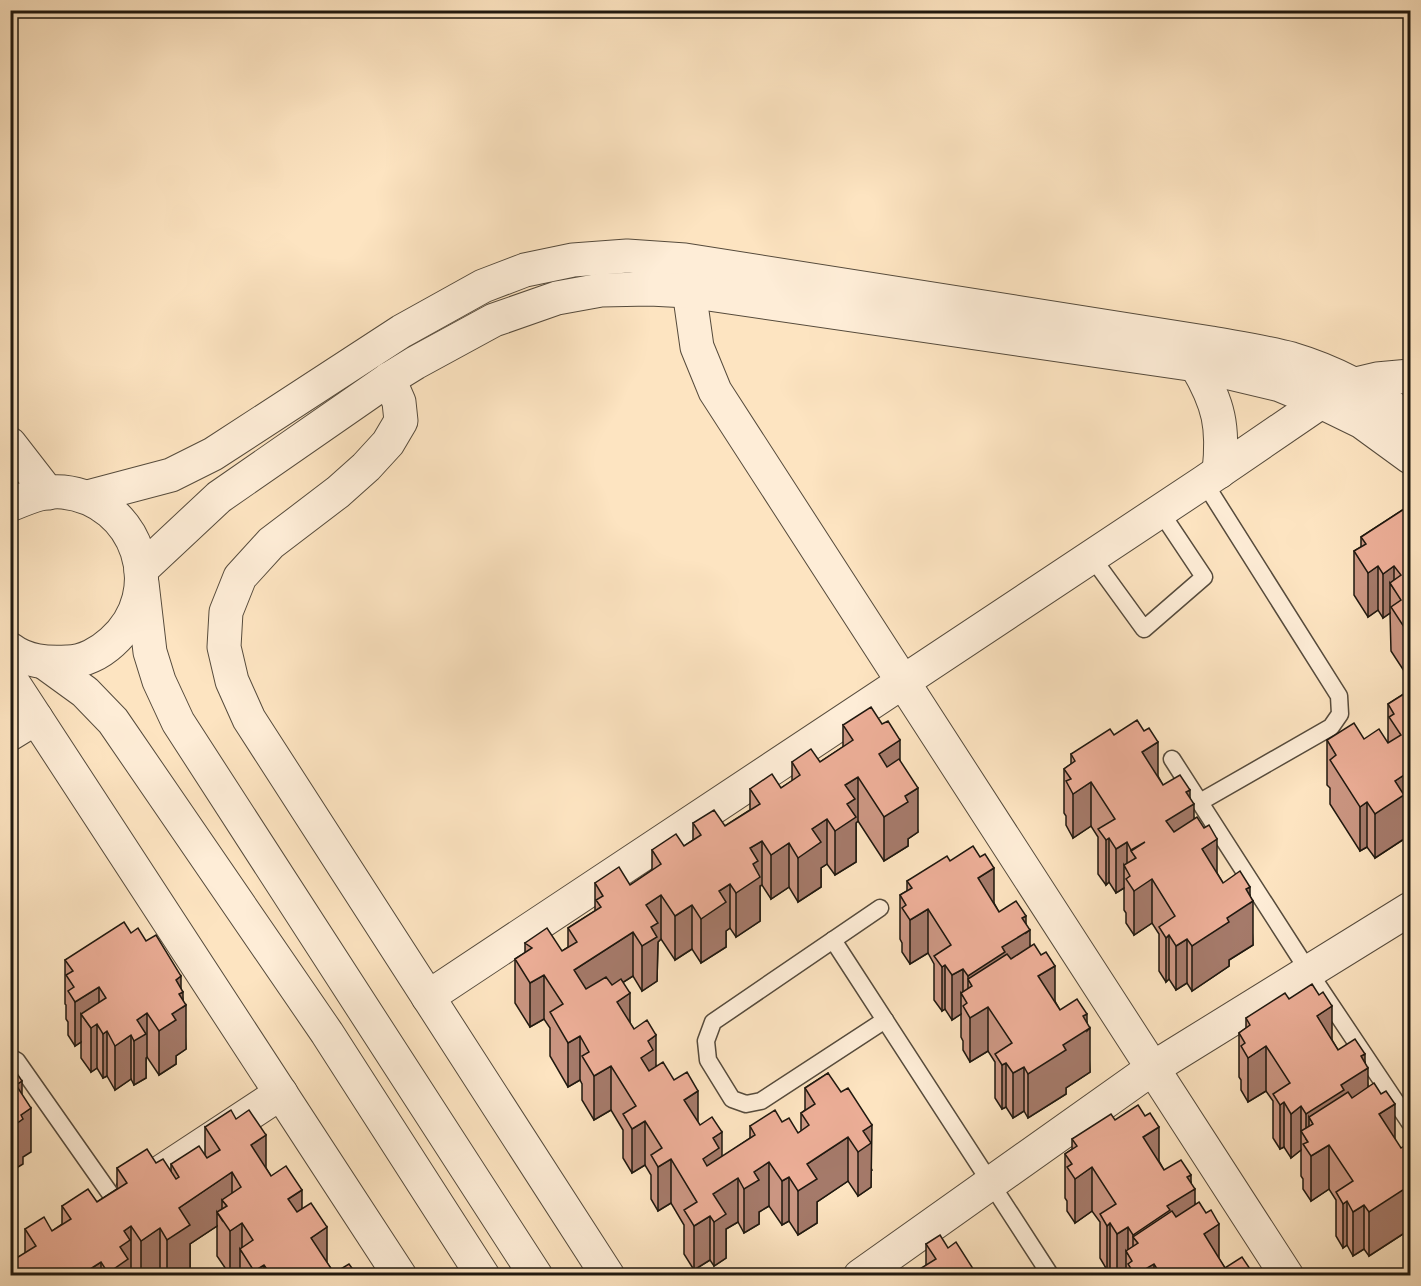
<svg xmlns="http://www.w3.org/2000/svg" width="1421" height="1286" font-family="'Old Standard TT',serif">
	<style>
		.lines { fill: none; stroke-linecap: round; stroke-linejoin: round }
		.service-casing { stroke: #564b3c; stroke-width: 19 }
		.minor-casing { stroke: #564b3c; stroke-width: 35 }
		.tertiary-casing { stroke: #564b3c; stroke-width: 35 }
		.service { stroke: #feedd7; stroke-width: 16 }
		.minor { stroke: #feedd7; stroke-width: 33 }
		.tertiary { stroke: #feedd7; stroke-width: 33 }
		.wall { fill: #cb9682; stroke: #1f180f; stroke-width: 1.5 }
		.shaded-wall { fill: #a57a6a; stroke: #1f180f; stroke-width: 1.5 }
		.building { fill: #ecae97; stroke: #1f180f; stroke-width: 1.5 }
	</style>
	<rect width="100%" height="100%" fill="#fde4c1"/>
	<filter id="stains"><feTurbulence type="fractalNoise" baseFrequency=".00333" numOctaves="4"/><feColorMatrix values="0 0 0 0 .2 0 0 0 0 .09 0 0 0 0 .02 0 0 0 .5 -.17"/></filter>
	<radialGradient id="worn" r=".72"><stop offset=".6" stop-color="#630" stop-opacity="0"/><stop offset="1" stop-color="#630" stop-opacity=".3"/></radialGradient>
	<g class="lines">
		<g class="service-casing">
			<g id="service">
				<polyline points="1091,556 1144,629 1204,577 1160,511"/>
				<polyline points="1172,759 1309,972 1410,1123"/>
				<polyline points="1200,802 1331,727 1340,714 1339,696 1204,482"/>
				<polyline points="880,908 713,1022 706,1041 708,1060 732,1099 746,1104 761,1101 885,1020"/>
				<polyline points="833,940 1051,1276"/>
				<polyline points="10,1057 17,1061 116,1202"/>
			</g>
		</g>
		<g class="minor-casing">
			<g id="minor">
				<polyline points="685,262 697,347 715,391 1287,1276"/>
				<path d="M1196,365C1219,404 1224,427 1219,472"/>
				<polyline points="389,379 399,402 401,421 388,443 366,467 338,492 271,543 240,577 226,612 224,647 232,681 249,719 608,1276"/>
				<polyline points="10,678 400,1276"/>
				<polyline points="10,734 36,718"/>
				<polyline points="428,997 1204,482 1321,402 1356,384 1377,379 1410,376"/>
				<polyline points="132,1191 281,1093"/>
				<polyline points="860,1276 1153,1068 1410,909"/>
			</g>
		</g>
		<g class="tertiary-casing">
			<g id="tertiary">
				<polyline points="10,444 48,493"/>
				<path d="M88,497L171,475L213,454L402,331L483,286L525,270L573,260L627,256L685,260L1211,343C1238,348 1266,352 1292,359C1336,372 1374,393 1410,420"/>
				<path d="M10,505C27,498 44,490 63,492C138,500 169,592 112,642C100,653 83,662 67,662C47,663 27,662 10,649"/>
				<polyline points="141,570 219,497 389,379 415,363 494,320 557,298 601,290 650,289 688,291 1196,365 1280,385 1321,402 1362,422 1410,457"/>
				<polyline points="142,583 150,652 159,681 178,722 536,1276"/>
				<polyline points="45,663 85,692 113,721 327,1033 483,1276"/>
			</g>
		</g>
		<use href="#service" class="service"/>
		<use href="#minor" class="minor"/>
		<use href="#tertiary" class="tertiary"/>
	</g>
	<g class="wall">
		<polygon points="1404,509 1404,671 1391,651 1390,613 1383,618 1378,610 1368,617 1354,595 1354,551 1361,547 1361,537"/>
		<polygon points="1410,690 1404,820 1404,839 1375,858 1367,847 1360,851 1330,804 1330,788 1327,785 1327,740 1364,739 1388,742 1388,704"/>
		<polygon points="843,725 900,761 918,832 908,839 908,846 884,861 858,821 856,823 856,862 835,875 827,864 821,868 821,887 798,902 789,887 771,899 762,885 760,886 760,921 736,937 730,928 726,931 726,947 701,963 692,949 675,960 661,939 658,942 657,981 642,991 633,976 623,982 630,1023 656,1066 698,1123 722,1157 750,1138 750,1126 782,1122 798,1133 801,1131 801,1113 805,1110 805,1088 828,1073 872,1170 871,1170 871,1187 858,1196 848,1181 817,1202 817,1223 798,1235 789,1221 782,1225 769,1206 759,1212 759,1224 744,1233 738,1222 726,1229 726,1258 714,1266 710,1260 694,1270 684,1254 684,1225 671,1203 658,1211 651,1199 651,1175 645,1165 632,1173 623,1158 623,1130 611,1110 594,1120 582,1100 582,1084 580,1080 568,1087 550,1056 550,1028 544,1019 530,1027 515,1003 515,959 525,953 525,943 562,951 568,947 568,928 595,911 595,883 630,885 652,870 652,850 684,846 693,840 693,823 725,826 750,810 750,789 781,788 792,781 792,762 820,762 843,747"/>
		<polygon points="1114,735 1158,776 1163,785 1190,798 1194,819 1217,873 1223,883 1250,895 1253,945 1229,960 1229,966 1192,991 1187,983 1176,990 1169,979 1166,982 1159,971 1159,934 1152,923 1134,935 1126,923 1126,913 1124,910 1124,888 1116,893 1109,882 1106,885 1098,874 1098,837 1091,826 1073,838 1066,825 1066,816 1064,813 1064,769 1071,764 1071,754"/>
		<polygon points="950,861 994,903 999,912 1026,924 1030,947 1055,1001 1060,1010 1087,1022 1090,1072 1066,1088 1066,1094 1028,1118 1024,1111 1013,1118 1006,1107 1002,1109 995,1098 995,1062 988,1051 970,1062 963,1050 963,1041 961,1037 961,1014 952,1020 945,1009 942,1011 934,1000 934,964 928,953 910,964 902,952 902,943 900,939 900,895 907,891 907,881"/>
		<polygon points="131,933 146,941 181,989 183,1000 186,1049 176,1056 176,1064 159,1075 147,1057 146,1058 146,1078 134,1085 131,1079 115,1090 107,1076 103,1078 97,1068 91,1072 81,1058 81,1042 75,1046 68,1035 68,1022 66,1019 66,1005 65,1004 65,960"/>
		<polygon points="1289,999 1332,1040 1338,1050 1365,1062 1368,1087 1395,1139 1406,1226 1406,1232 1369,1256 1364,1249 1353,1256 1347,1245 1343,1248 1336,1236 1336,1200 1329,1189 1311,1201 1303,1189 1303,1179 1301,1176 1301,1150 1291,1158 1284,1147 1280,1149 1273,1138 1273,1101 1266,1091 1248,1102 1241,1090 1241,1080 1239,1077 1239,1033 1246,1028 1246,1018"/>
		<polygon points="1115,1120 1159,1161 1164,1170 1191,1182 1195,1205 1219,1259 1225,1268 1252,1275 1126,1275 1126,1273 1122,1275 1115,1275 1110,1268 1107,1270 1100,1258 1100,1222 1092,1211 1075,1223 1067,1211 1067,1201 1065,1198 1065,1154 1072,1149 1072,1139"/>
		<polygon points="205,1127 266,1168 271,1176 302,1209 327,1263 334,1273 357,1275 240,1275 240,1269 230,1275 217,1256 217,1226 190,1244 190,1269 180,1275 162,1275 160,1272 155,1275 135,1275 131,1270 130,1271 130,1275 10,1275 25,1253 25,1229 52,1231 62,1224 62,1206 97,1202 117,1189 117,1168 156,1163 171,1172 171,1164 205,1155"/>
		<polygon points="926,1244 948,1248 977,1275 926,1265"/>
	</g>
	<g class="shaded-wall">
		<polygon points="1378,566 1378,610 1368,617 1368,573"/>
		<polygon points="1394,566 1394,589 1390,583 1390,613 1383,618 1383,574"/>
		<polygon points="1410,623 1410,667 1404,671 1404,627"/>
		<polygon points="900,740 900,785 879,799 879,754"/>
		<polygon points="1158,742 1158,786 1142,752"/>
		<polygon points="1410,771 1410,816 1404,820 1404,839 1375,858 1375,814 1395,781"/>
		<polygon points="858,777 858,821 856,823 856,862 835,875 835,831 845,785"/>
		<polygon points="1091,782 1091,826 1073,838 1073,794"/>
		<polygon points="918,788 918,832 908,839 908,846 884,861 884,817 905,796"/>
		<polygon points="1190,790 1190,806 1194,804 1194,848 1166,865 1166,821 1186,792"/>
		<polygon points="1367,802 1367,847 1360,851 1360,807"/>
		<polygon points="827,819 827,864 821,868 821,887 798,902 798,858 812,829"/>
		<polygon points="1109,838 1109,882 1106,885 1106,840"/>
		<polygon points="1217,839 1217,883 1202,849"/>
		<polygon points="762,841 762,885 760,886 760,921 736,937 736,893 750,848"/>
		<polygon points="1127,842 1127,870 1124,865 1124,888 1116,893 1116,849"/>
		<polygon points="1145,842 1152,879 1152,923 1134,935 1134,891 1136,858 1131,850"/>
		<polygon points="789,843 789,887 771,899 771,855"/>
		<polygon points="994,868 994,912 978,878"/>
		<polygon points="730,884 730,928 726,931 726,947 701,963 701,919 719,891"/>
		<polygon points="1250,887 1250,903 1253,901 1253,945 1229,960 1229,966 1192,991 1192,946 1227,918 1246,889"/>
		<polygon points="661,895 661,939 658,942 657,981 642,991 642,946 646,905"/>
		<polygon points="692,905 692,949 675,960 675,916"/>
		<polygon points="928,909 928,953 910,964 910,920"/>
		<polygon points="1026,916 1026,933 1030,930 1030,974 988,1007 988,1051 970,1062 970,1018 972,986 968,979 968,1014 968,976 1002,947 1022,918"/>
		<polygon points="633,932 633,976 574,1014 574,970"/>
		<polygon points="1169,935 1169,979 1166,982 1166,938"/>
		<polygon points="1187,939 1187,983 1176,990 1176,946"/>
		<polygon points="945,965 945,1009 942,1011 942,967"/>
		<polygon points="1055,966 1055,1010 1038,976"/>
		<polygon points="963,969 963,996 961,993 961,1014 952,1020 952,975"/>
		<polygon points="544,975 544,1019 530,1027 530,983"/>
		<polygon points="181,976 181,993 183,992 183,1007 186,1005 186,1049 176,1056 176,1064 159,1075 159,1031 176,980"/>
		<polygon points="99,987 99,1027 97,1024 97,1068 91,1072 91,1028 81,1014 81,1042 75,1046 75,1002"/>
		<polygon points="630,993 630,1037 617,1002"/>
		<polygon points="1332,1006 1332,1050 1317,1016"/>
		<polygon points="147,1013 147,1057 146,1058 146,1078 134,1085 134,1041 137,1020"/>
		<polygon points="1087,1014 1087,1031 1090,1028 1090,1072 1066,1088 1066,1094 1028,1118 1028,1074 1063,1045 1083,1016"/>
		<polygon points="107,1031 107,1076 103,1078 103,1034"/>
		<polygon points="131,1035 131,1079 115,1090 115,1046"/>
		<polygon points="656,1035 656,1079 641,1102 641,1058 648,1041"/>
		<polygon points="580,1036 580,1080 568,1087 568,1043"/>
		<polygon points="1266,1046 1266,1091 1248,1102 1248,1058"/>
		<polygon points="1365,1054 1365,1070 1368,1068 1368,1112 1313,1124 1309,1117 1309,1153 1308,1142 1306,1139 1306,1114 1341,1085 1361,1056"/>
		<polygon points="1006,1063 1006,1107 1002,1109 1002,1065"/>
		<polygon points="611,1066 611,1110 594,1120 594,1076"/>
		<polygon points="1024,1067 1024,1111 1013,1118 1013,1073"/>
		<polygon points="22,1081 22,1114 31,1108 31,1152 23,1157 23,1164 10,1172 10,1128 16,1085"/>
		<polygon points="698,1091 698,1135 684,1100"/>
		<polygon points="1284,1102 1284,1147 1280,1149 1280,1105"/>
		<polygon points="1395,1104 1395,1149 1379,1114"/>
		<polygon points="1301,1106 1301,1150 1291,1158 1291,1114"/>
		<polygon points="645,1121 645,1165 632,1173 632,1129"/>
		<polygon points="872,1125 871,1187 858,1196 858,1152 863,1131"/>
		<polygon points="1159,1127 1159,1171 1143,1137"/>
		<polygon points="722,1132 722,1176 738,1178 738,1222 726,1229 726,1258 714,1266 714,1222 703,1159 713,1138"/>
		<polygon points="266,1135 266,1179 251,1145"/>
		<polygon points="848,1137 848,1181 817,1202 817,1223 798,1235 798,1191 807,1164"/>
		<polygon points="1329,1145 1329,1189 1311,1201 1311,1156"/>
		<polygon points="671,1159 671,1203 658,1211 658,1167"/>
		<polygon points="769,1162 769,1206 759,1212 759,1224 744,1233 744,1189 754,1172"/>
		<polygon points="1092,1167 1092,1211 1075,1223 1075,1179"/>
		<polygon points="232,1172 232,1216 227,1206 222,1200 222,1220 217,1212 217,1226 190,1244 190,1269 180,1275 167,1275 167,1240 179,1208"/>
		<polygon points="1191,1175 1191,1191 1195,1189 1195,1233 1154,1265 1154,1275 1136,1275 1138,1243 1133,1237 1133,1272 1133,1235 1167,1206 1187,1177"/>
		<polygon points="789,1177 789,1221 782,1225 782,1181"/>
		<polygon points="1410,1179 1410,1223 1406,1226 1406,1232 1369,1256 1369,1212 1404,1184"/>
		<polygon points="302,1190 302,1234 288,1199"/>
		<polygon points="1347,1201 1347,1245 1343,1248 1343,1204"/>
		<polygon points="1364,1205 1364,1249 1353,1256 1353,1212"/>
		<polygon points="710,1216 710,1260 694,1270 694,1226"/>
		<polygon points="242,1223 242,1252 240,1249 240,1269 230,1275 230,1231"/>
		<polygon points="1110,1223 1110,1268 1107,1270 1107,1226"/>
		<polygon points="1219,1224 1219,1268 1204,1234"/>
		<polygon points="131,1226 131,1270 130,1271 130,1275 108,1275 108,1273 120,1247 124,1231"/>
		<polygon points="327,1227 327,1272 311,1238"/>
		<polygon points="1128,1227 1128,1254 1126,1251 1126,1273 1122,1275 1117,1275 1117,1234"/>
		<polygon points="160,1228 160,1272 155,1275 141,1275 141,1241"/>
		<polygon points="101,1262 101,1275 87,1275 87,1271"/>
		<polygon points="264,1265 264,1275 254,1275 254,1271"/>
	</g>
	<g class="building">
		<polygon points="1404,509 1409,516 1410,515 1410,623 1404,627 1391,607 1401,600 1390,583 1401,575 1394,566 1383,574 1378,566 1368,573 1354,551 1366,544 1361,537"/>
		<polygon points="1410,690 1410,771 1395,781 1404,795 1375,814 1367,802 1360,807 1330,760 1336,755 1327,740 1354,723 1364,739 1379,729 1388,743 1401,735 1389,717 1394,714 1388,704"/>
		<polygon points="871,707 882,724 888,721 900,740 879,754 887,767 899,759 918,788 905,796 908,802 884,817 858,777 845,785 855,799 847,804 856,817 835,831 827,819 812,829 821,842 798,858 789,843 771,855 762,841 750,848 758,861 753,864 760,877 736,893 730,884 719,891 726,902 701,919 692,905 675,916 661,895 646,905 658,923 651,927 657,937 642,946 633,932 574,970 586,989 606,977 612,985 621,979 630,993 617,1002 634,1029 647,1020 656,1035 648,1041 653,1050 641,1058 649,1071 663,1062 674,1080 687,1072 698,1091 684,1100 700,1125 712,1117 722,1132 713,1138 719,1148 703,1159 707,1166 755,1135 750,1126 775,1110 782,1122 789,1118 798,1133 809,1125 801,1113 815,1104 805,1088 828,1073 841,1092 848,1088 872,1125 863,1131 871,1143 858,1152 848,1137 807,1164 817,1179 798,1191 789,1177 782,1181 769,1162 754,1172 759,1180 744,1189 738,1178 713,1194 726,1214 714,1222 710,1216 694,1226 684,1210 697,1202 671,1159 658,1167 651,1155 662,1148 645,1121 632,1129 623,1114 636,1106 611,1066 594,1076 582,1056 589,1052 580,1036 568,1043 550,1012 563,1004 544,975 530,983 515,959 532,948 525,943 547,928 562,951 577,942 568,928 601,907 596,900 603,896 595,883 619,867 630,885 661,864 652,850 676,834 684,846 701,835 693,823 714,810 725,826 760,804 750,789 772,774 781,788 800,775 792,762 811,749 820,762 853,740 843,725"/>
		<polygon points="1137,720 1144,731 1149,728 1158,742 1142,752 1163,785 1180,775 1190,790 1186,792 1194,804 1166,821 1174,832 1197,817 1204,828 1209,825 1217,839 1202,849 1223,883 1240,871 1250,887 1246,889 1253,901 1227,918 1229,922 1192,946 1187,939 1176,946 1169,935 1166,938 1159,927 1175,916 1152,879 1134,891 1126,879 1130,876 1124,865 1136,858 1131,851 1145,842 1131,850 1127,842 1116,849 1109,838 1106,840 1098,829 1115,819 1091,782 1073,794 1066,781 1071,779 1064,769 1075,761 1071,754 1110,729 1114,735"/>
		<polygon points="973,846 980,857 985,854 994,868 978,878 999,912 1016,901 1026,916 1022,918 1030,930 1002,947 1005,952 968,976 963,969 952,975 945,965 942,967 934,956 951,945 928,909 910,920 902,908 906,905 900,895 912,888 907,881 947,856 950,861"/>
		<polygon points="124,922 131,933 138,928 146,941 156,935 181,976 176,980 183,992 179,994 186,1005 172,1014 176,1020 159,1031 147,1013 137,1020 146,1034 134,1041 131,1035 115,1046 107,1031 103,1034 97,1024 91,1028 81,1014 106,998 99,987 75,1002 68,991 74,987 66,975 73,971 65,960"/>
		<polygon points="1034,944 1041,955 1046,952 1055,966 1038,976 1060,1010 1077,999 1087,1014 1083,1016 1090,1028 1063,1045 1066,1050 1028,1074 1024,1067 1013,1073 1006,1063 1002,1065 995,1054 1012,1043 988,1007 970,1018 963,1006 967,1003 961,993 972,986 968,979 1007,954 1011,959"/>
		<polygon points="1312,984 1319,995 1323,992 1332,1006 1317,1016 1338,1050 1355,1039 1365,1054 1361,1056 1368,1068 1341,1085 1344,1090 1306,1114 1301,1106 1291,1114 1284,1102 1280,1105 1273,1094 1290,1083 1266,1046 1248,1058 1241,1046 1245,1043 1239,1033 1250,1025 1246,1018 1285,993 1289,999"/>
		<polygon points="10,1063 22,1081 16,1085 31,1108 21,1115 23,1119 10,1128"/>
		<polygon points="1374,1083 1381,1094 1386,1091 1395,1104 1379,1114 1401,1148 1410,1142 1410,1179 1404,1184 1406,1188 1369,1212 1364,1205 1353,1212 1347,1201 1343,1204 1336,1192 1353,1181 1329,1145 1311,1156 1303,1144 1308,1142 1301,1131 1313,1124 1309,1117 1348,1092 1352,1098"/>
		<polygon points="1138,1105 1145,1116 1150,1113 1159,1127 1143,1137 1164,1170 1181,1160 1191,1175 1187,1177 1195,1189 1167,1206 1170,1210 1133,1235 1128,1227 1117,1234 1110,1223 1107,1226 1100,1214 1116,1204 1092,1167 1075,1179 1067,1167 1072,1164 1065,1154 1077,1146 1072,1139 1111,1114 1115,1120"/>
		<polygon points="231,1110 236,1119 249,1110 266,1135 251,1145 271,1176 286,1166 302,1190 288,1199 297,1212 311,1203 327,1227 311,1238 334,1273 349,1264 357,1275 271,1275 264,1265 254,1271 240,1249 253,1240 242,1223 230,1231 217,1212 227,1206 222,1200 241,1187 232,1172 179,1208 190,1225 167,1240 160,1228 141,1241 131,1226 124,1231 130,1240 120,1247 128,1259 108,1273 101,1262 87,1271 90,1275 10,1275 10,1262 36,1246 25,1229 44,1217 52,1231 71,1219 62,1206 88,1189 97,1202 127,1183 117,1168 147,1149 156,1163 163,1159 176,1179 179,1177 171,1164 199,1146 207,1158 220,1150 205,1127"/>
		<polygon points="1199,1202 1206,1213 1211,1210 1219,1224 1204,1234 1225,1268 1242,1257 1252,1272 1248,1274 1249,1275 1161,1275 1154,1264 1135,1275 1128,1264 1132,1261 1126,1251 1138,1243 1133,1237 1172,1211 1176,1217"/>
		<polygon points="940,1235 948,1248 956,1242 977,1275 910,1275 936,1259 926,1244"/>
		<polygon points="884,1271 887,1275 877,1275"/>
	</g>
	<rect width="1421" height="1286" fill="none" stroke="#fde4c1" stroke-width="36"/>
	<rect x="12" y="12" width="1397" height="1262" fill="none" stroke="#1f180f" stroke-width="3"/>
	<rect x="18" y="18" width="1385" height="1250" fill="none" stroke="#1f180f" stroke-width="1.5"/>
	<rect width="100%" height="100%" filter="url(#stains)"/>
	<rect width="100%" height="100%" fill="url(#worn)"/>
</svg>
